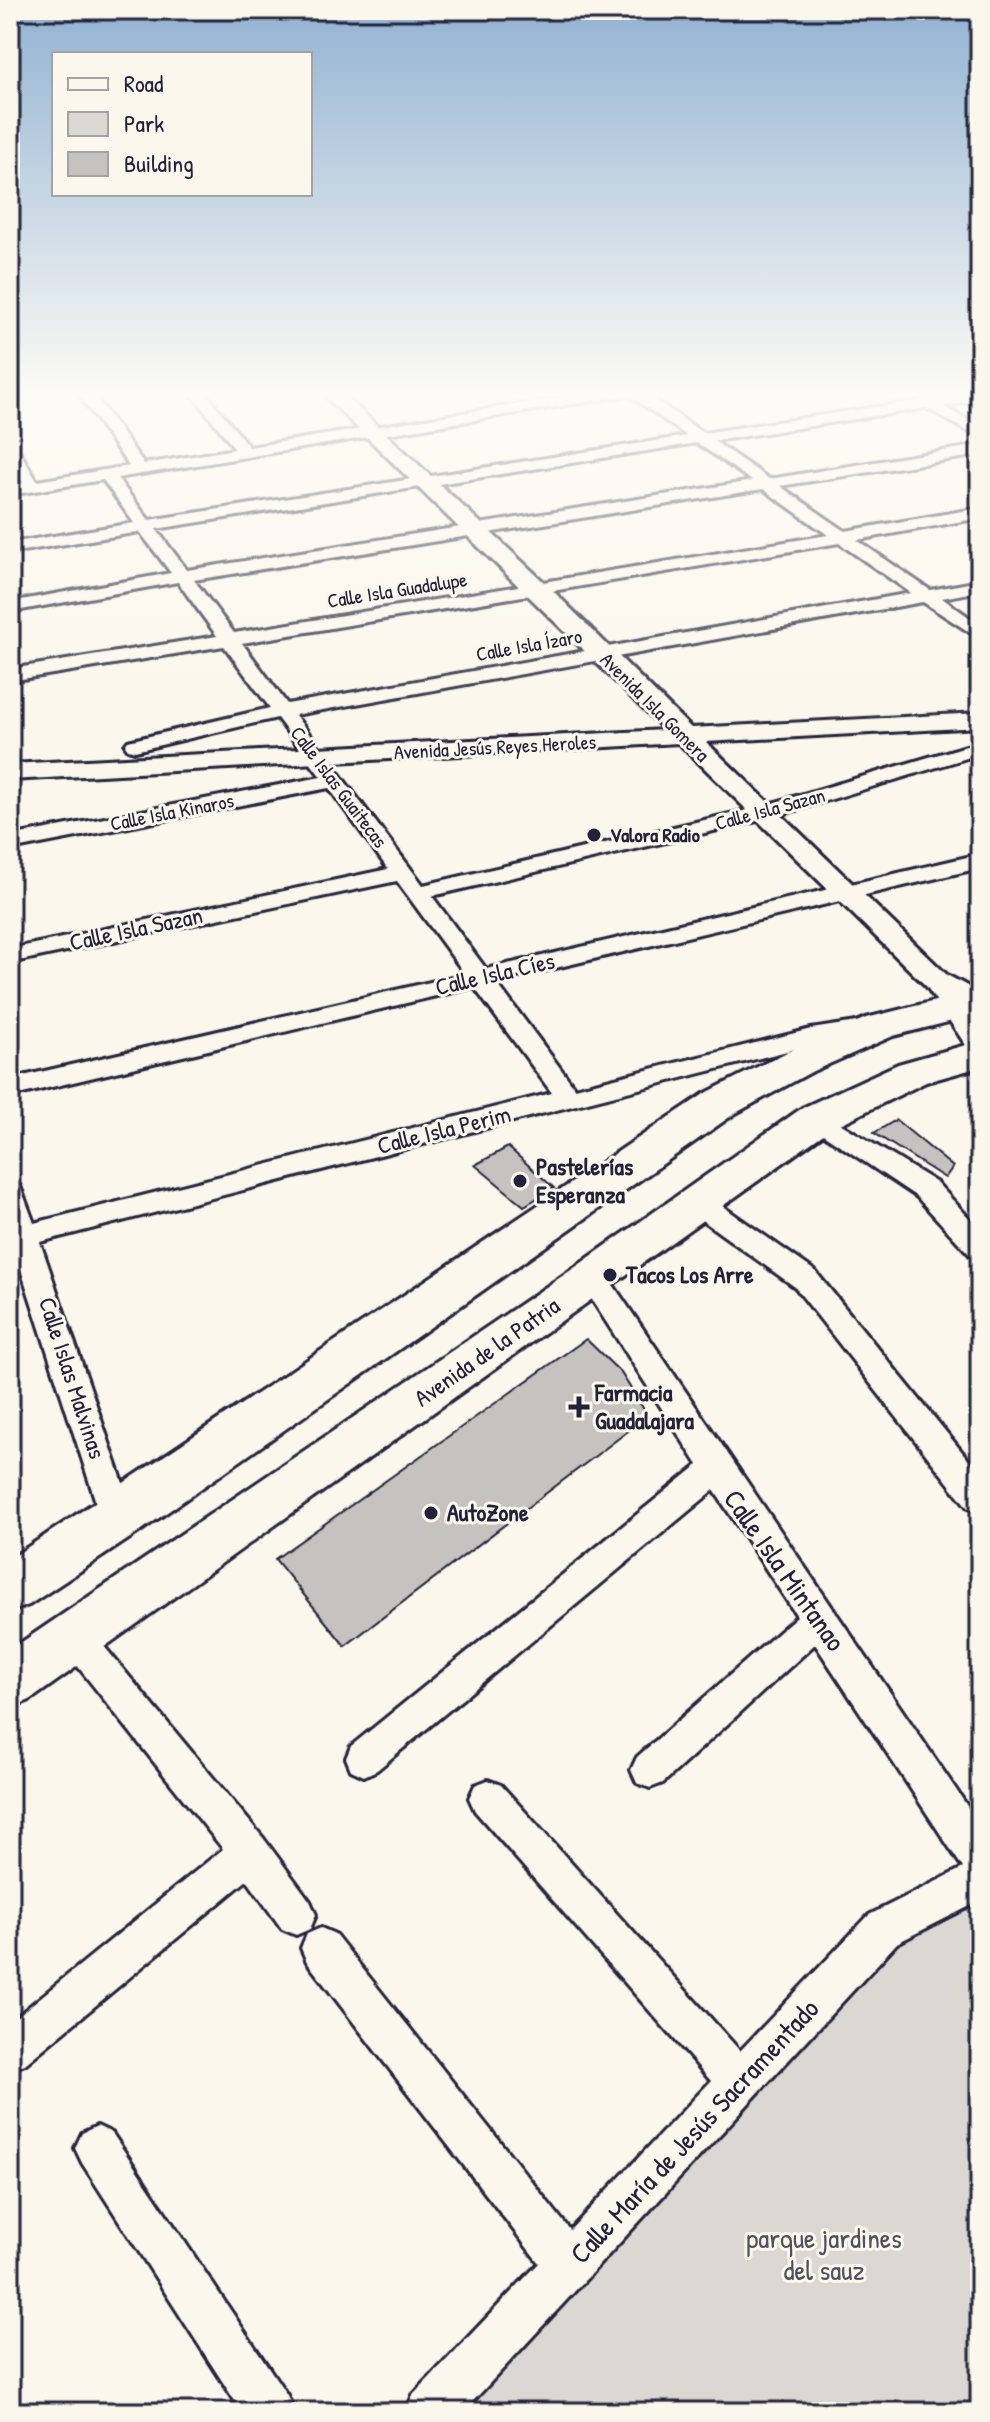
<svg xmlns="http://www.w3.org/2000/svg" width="990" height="2422" font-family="'Patrick Hand',sans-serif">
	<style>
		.green { fill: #dbd8d3; stroke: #7e7d87; stroke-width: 2 }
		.building { fill: #c6c2c0; stroke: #22223b; stroke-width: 2 }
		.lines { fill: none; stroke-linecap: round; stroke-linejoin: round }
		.minor-casing { stroke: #22223b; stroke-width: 6 }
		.tertiary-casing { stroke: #22223b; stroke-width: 6 }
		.primary-casing { stroke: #22223b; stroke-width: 6 }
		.minor { fill: #fbf7ec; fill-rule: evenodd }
		.tertiary { fill: #fbf7ec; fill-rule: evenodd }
		.primary { fill: #fbf7ec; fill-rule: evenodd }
		.poi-dot { fill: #22223b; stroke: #fbf7ec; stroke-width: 3 }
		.labels { text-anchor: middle; stroke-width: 6; stroke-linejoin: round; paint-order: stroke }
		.far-street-label { font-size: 20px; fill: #22223b; stroke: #fbf7ec }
		.far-poi-label { font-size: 20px; font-weight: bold; fill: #22223b; stroke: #fbf7ec; text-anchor: start }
		.street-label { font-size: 24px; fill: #22223b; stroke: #fbf7ec }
		.poi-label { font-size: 24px; font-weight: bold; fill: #22223b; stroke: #fbf7ec; text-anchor: start }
		.near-street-label { font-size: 28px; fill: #22223b; stroke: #fbf7ec }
		.near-park-label { font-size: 28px; fill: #505061; stroke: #fbf7ec }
	</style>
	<rect width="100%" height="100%" fill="#fbf7ec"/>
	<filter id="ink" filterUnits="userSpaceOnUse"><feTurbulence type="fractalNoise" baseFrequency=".0125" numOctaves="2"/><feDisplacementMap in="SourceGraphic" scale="16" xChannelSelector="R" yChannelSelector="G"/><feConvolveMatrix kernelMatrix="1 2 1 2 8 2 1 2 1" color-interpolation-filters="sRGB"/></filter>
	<g filter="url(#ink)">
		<polygon class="green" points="980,1900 980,2412 464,2412 895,1944"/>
		<g class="building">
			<polygon points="896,1120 953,1167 945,1178 874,1133"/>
			<polygon points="508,1147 554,1188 524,1206 475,1165"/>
			<polygon points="586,1339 621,1373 648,1416 345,1646 275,1559"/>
		</g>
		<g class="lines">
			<g class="minor-casing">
				<g id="minor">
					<path d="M77,392H92L144,464L235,449L190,392H205L249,447L595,392H644L703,433L917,401L924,397L931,399L980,392V400L943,406L980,427V438L926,408L714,441L769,479L980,445V455L780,486L845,531L980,508V518L857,540L930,590L980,581V591L942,598L980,625V639L923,602L295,715L423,885L756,808L980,742V754L770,818L432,896L486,969L980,854V868L496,982L575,1088L811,1029L863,1021L872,1023L876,1029L872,1035L811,1045L40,1242L135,1518L130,1528L118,1532L106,1528L101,1518L14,1248L10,1249V1183L20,1186L34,1223L552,1093L474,987L10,1097V1079L465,974L397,881L10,963V949L388,869L329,788L10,850V836L321,777L277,718L135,751L128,749L125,745L128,741L270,708L224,646L10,681V669L217,636L178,582L10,612V602L171,573L140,532L10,553V543L134,523L103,480L10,495V485L23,483L10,461V442L15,444L37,481L129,466ZM629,395L687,436L149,520L117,478ZM697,443L752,481L187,570L156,529ZM763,489L828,535L234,633L194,580ZM839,543L911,593L287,704L242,643Z"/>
					<polygon points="817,1109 937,1183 980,1230 980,1259 970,1255 917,1197 808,1124 804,1118 808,1112"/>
					<polygon points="698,1193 708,1196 815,1271 980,1474 980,1512 968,1508 795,1287 688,1210 684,1203 688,1196"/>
					<polygon points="593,1267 603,1270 980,1825 980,1901 897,1943 463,2412 406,2412 413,2395 539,2263 307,1962 301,1948 307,1934 321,1928 335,1934 570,2230 711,2081 475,1811 469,1798 475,1785 488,1780 501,1785 740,2051 869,1915 963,1868 815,1644 663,1783 650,1788 637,1783 631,1770 637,1757 797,1616 714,1490 377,1770 364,1776 351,1770 346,1758 351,1746 698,1465 578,1278 583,1270"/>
					<polygon points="76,1622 88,1627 264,1839 310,1901 316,1915 310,1929 296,1935 282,1929 247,1880 25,2064 10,2070 10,2022 223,1849 64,1649 58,1638 64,1627"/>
					<polygon points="97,2126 112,2133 287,2395 294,2412 242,2412 82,2163 75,2148 82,2133"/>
				</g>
			</g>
			<g class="tertiary-casing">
				<polygon id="tertiary" points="321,392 341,392 547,585 691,728 980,713 980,727 706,742 947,975 980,993 980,1015 975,1014 980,1021 980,1053 969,1050 927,987 679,743 10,780 10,764 665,730"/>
			</g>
			<g class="primary-casing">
				<g id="primary">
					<polygon points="980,990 980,1014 893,1036 813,1071 734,1114 136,1534 29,1605 10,1612 10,1559 704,1094 785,1053 866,1018"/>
					<polygon points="980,1041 980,1067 926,1082 832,1128 30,1700 10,1708 10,1650 577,1266 802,1108 898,1064"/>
				</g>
			</g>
			<use href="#minor" class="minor"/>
			<use href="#tertiary" class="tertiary"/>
			<use href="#primary" class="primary"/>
		</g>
	</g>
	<linearGradient id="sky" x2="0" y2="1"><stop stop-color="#92b2d2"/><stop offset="0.54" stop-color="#fdfbf6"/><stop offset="1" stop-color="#fdfbf6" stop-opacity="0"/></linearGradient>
	<rect width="990" height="731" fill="url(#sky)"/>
	<g class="poi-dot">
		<circle cx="594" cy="835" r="8"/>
		<circle cx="520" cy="1181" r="8"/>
		<circle cx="610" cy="1275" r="8"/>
		<path d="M575 1395h8v8h8v8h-8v8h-8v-8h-8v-8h8z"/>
		<circle cx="431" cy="1513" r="8"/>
	</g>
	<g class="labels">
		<g class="far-street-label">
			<text transform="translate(397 590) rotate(-9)" y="7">Calle Isla Guadalupe</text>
			<text transform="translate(529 645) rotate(-10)" y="7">Calle Isla Ízaro</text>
			<text transform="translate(655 707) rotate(45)" y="7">Avenida Isla Gomera</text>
			<text transform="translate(495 747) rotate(-3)" y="7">Avenida Jesús Reyes Heroles</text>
			<text transform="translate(339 787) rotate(53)" y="7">Calle Islas Guaitecas</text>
			<text transform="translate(770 809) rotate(-15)" y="7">Calle Isla Sazan</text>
			<text transform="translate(172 812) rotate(-11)" y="7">Calle Isla Kinaros</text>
		</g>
		<g class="far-poi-label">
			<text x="610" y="842">Valora Radio</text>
		</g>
		<g class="street-label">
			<text transform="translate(136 929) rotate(-12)" y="8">Calle Isla Sazan</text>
			<text transform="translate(495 974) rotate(-13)" y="8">Calle Isla Cíes</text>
			<text transform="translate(444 1130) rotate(-14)" y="8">Calle Isla Perim</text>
			<text transform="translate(487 1352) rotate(-35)" y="8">Avenida de la Patria</text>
			<text transform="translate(72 1378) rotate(72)" y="8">Calle Islas Malvinas</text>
		</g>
		<g class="poi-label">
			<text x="536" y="1175">Pastelerías<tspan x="536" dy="28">Esperanza</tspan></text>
			<text x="626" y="1283">Tacos Los Arre</text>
			<text x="595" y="1401">Farmacia<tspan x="595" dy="28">Guadalajara</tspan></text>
			<text x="447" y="1521">AutoZone</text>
		</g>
		<g class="near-street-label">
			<text transform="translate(785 1570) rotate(55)" y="10">Calle Isla Mintanao</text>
			<text transform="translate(694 2131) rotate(-47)" y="10">Calle María de Jesús Sacramentado</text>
		</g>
		<g class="near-park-label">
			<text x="824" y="2248">parque jardines<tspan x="824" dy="32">del sauz</tspan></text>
		</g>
	</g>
	<rect width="990" height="2422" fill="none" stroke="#fbf7ec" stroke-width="40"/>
	<rect x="20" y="20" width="950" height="2382" fill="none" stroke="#22223b" stroke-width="3" filter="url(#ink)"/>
	<rect x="52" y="52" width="260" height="144" fill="#fbf7ec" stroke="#a4a2a5" stroke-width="2"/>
	<rect x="68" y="78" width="40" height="12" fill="#fbf7ec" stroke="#a4a2a5" stroke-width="2"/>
	<text x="124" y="92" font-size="24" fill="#22223b">Road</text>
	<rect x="68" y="112" width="40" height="24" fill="#dbd8d3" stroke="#a4a2a5" stroke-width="2"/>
	<text x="124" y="132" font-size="24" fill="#22223b">Park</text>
	<rect x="68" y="152" width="40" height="24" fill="#c6c2c0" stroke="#a4a2a5" stroke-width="2"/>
	<text x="124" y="172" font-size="24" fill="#22223b">Building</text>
</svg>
